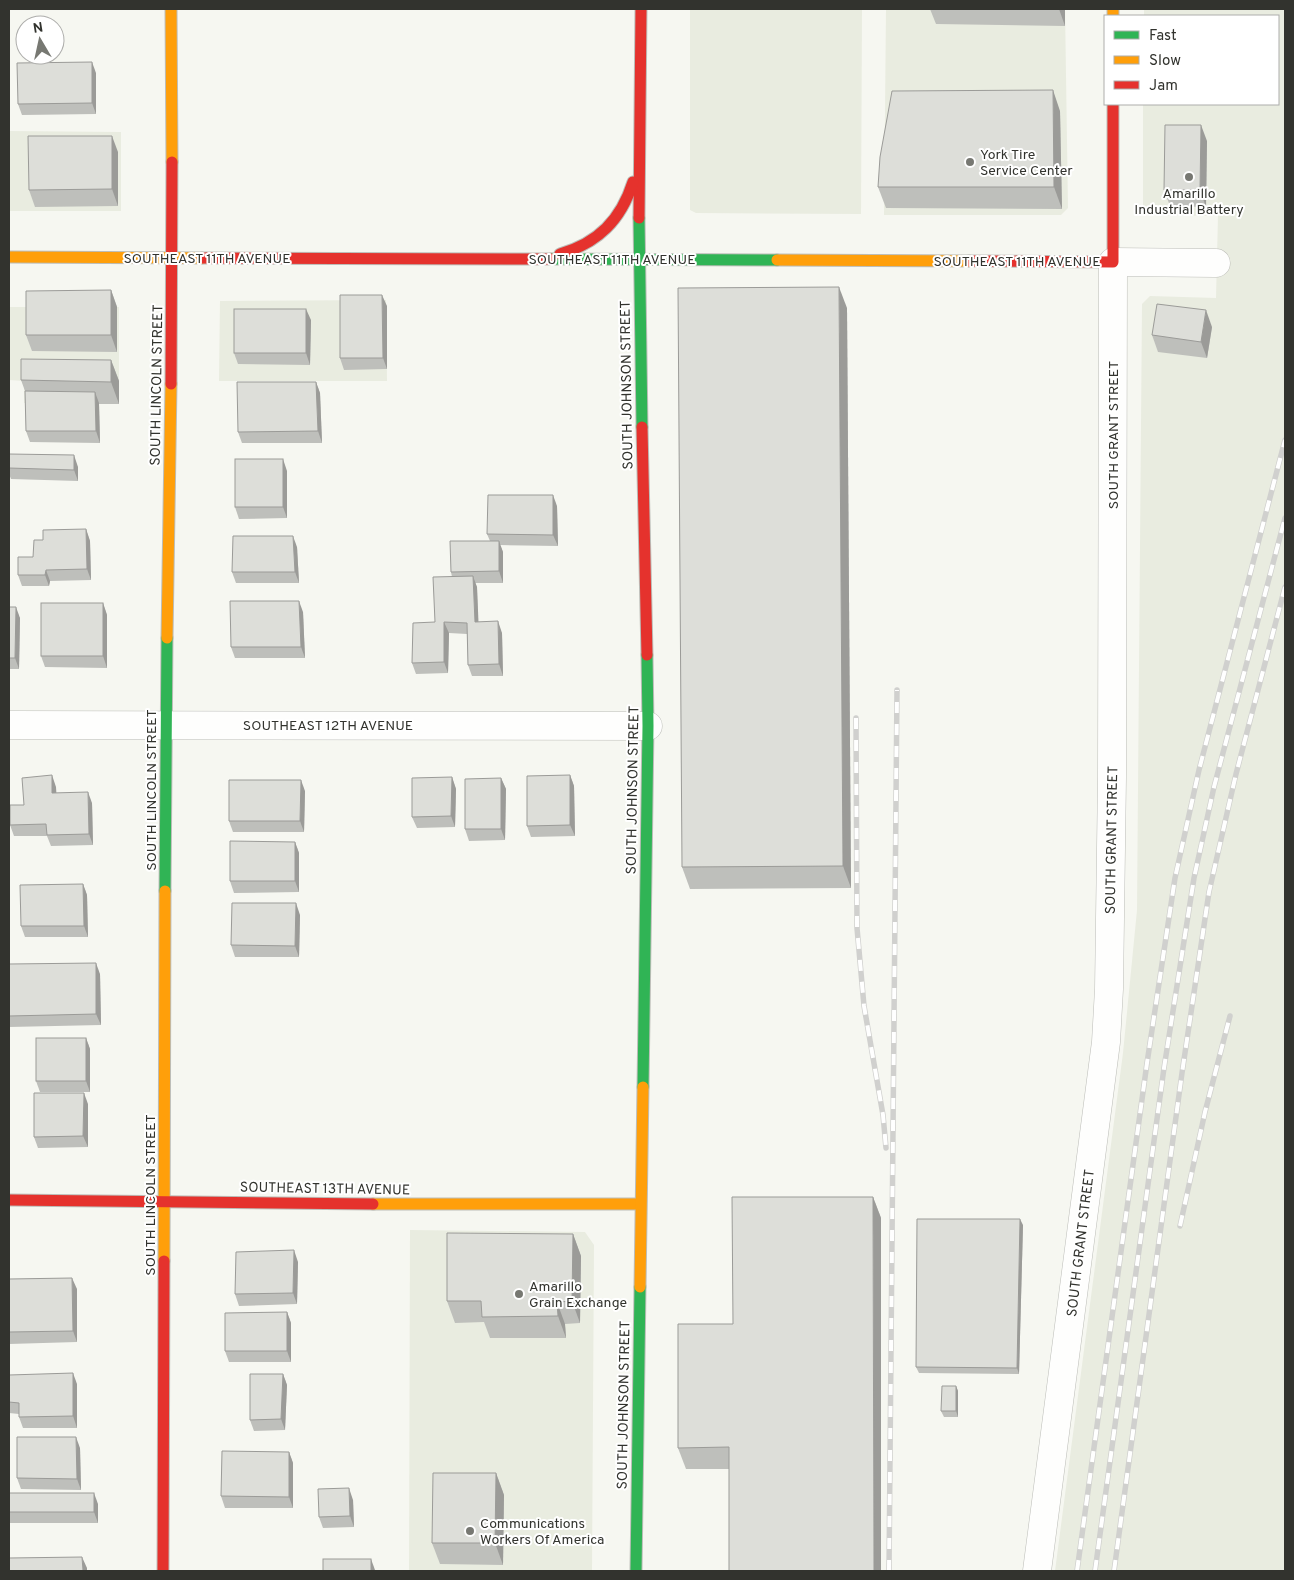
<svg xmlns="http://www.w3.org/2000/svg" width="1294" height="1580" font-family="Overpass,sans-serif">
	<style>
		.built { fill: #e9ece0 }
		.lines { fill: none; stroke-linecap: round; stroke-linejoin: round }
		.street-casing { stroke: #bcbdb8; stroke-width: 29 }
		.fast-casing { stroke: #bcbdb8; stroke-width: 13 }
		.slow-casing { stroke: #bcbdb8; stroke-width: 13 }
		.jam-casing { stroke: #bcbdb8; stroke-width: 13 }
		.street { stroke: #fefefd; stroke-width: 28 }
		.fast { stroke: #30b455; stroke-width: 11 }
		.slow { stroke: #ff9f0a; stroke-width: 11 }
		.jam { stroke: #e5322d; stroke-width: 11 }
		.rail-casing { stroke: #d0d0ce; stroke-width: 5.5 }
		.rail { stroke: #fff; stroke-width: 4; stroke-dasharray: 11; stroke-linecap: butt }
		.wall { fill: #bebfbb }
		.shaded-wall { fill: #9b9b98 }
		.building { fill: #ddded9; stroke: #9b9b98 }
		.poi-dot { fill: #777872; stroke: #fff; stroke-width: 2 }
		.labels { text-anchor: middle; stroke-width: 4; stroke-linejoin: round; paint-order: stroke }
		.poi-label { font-size: 14px; fill: #32332e; stroke: #fff; text-anchor: start }
		.street-label { font-size: 14px; fill: #32332e; stroke: #fff }
	</style>
	<rect width="100%" height="100%" fill="#f6f7f1"/>
	<g class="built">
		<polygon points="690,9 862,9 861,214 696,213 690,210"/>
		<polygon points="886,9 1065,9 1068,208 1061,215 884,215"/>
		<polygon points="1144,9 1285,9 1285,1571 1055,1571 1123,1053 1137,910 1142,304 1150,296 1216,298 1218,216 1149,215 1143,207 1143,104 1278,104 1278,16 1144,16"/>
		<polygon points="9,131 121,132 121,211 9,211"/>
		<polygon points="386,300 387,381 219,381 220,301"/>
		<polygon points="9,307 119,307 119,404 24,403 24,381 9,380"/>
		<polygon points="410,1230 585,1232 594,1245 592,1571 409,1571"/>
	</g>
	<g class="lines">
		<g class="street-casing">
			<g id="street">
				<polyline points="9,725 648,726"/>
				<polyline points="1037,1571 1106,1042 1109,989 1112,777 1113,262 1216,263"/>
			</g>
		</g>
		<g class="fast-casing">
			<g id="fast">
				<polyline points="639,218 642,427"/>
				<polyline points="551,259 777,260"/>
				<polyline points="165,891 167,638"/>
				<polyline points="643,1087 648,726 647,655"/>
				<polyline points="636,1571 640,1287"/>
			</g>
		</g>
		<g class="slow-casing">
			<g id="slow">
				<polyline points="171,9 172,162"/>
				<polyline points="1113,9 1113,16"/>
				<polyline points="9,257 202,258"/>
				<polyline points="777,260 969,261"/>
				<polyline points="167,638 171,384"/>
				<polyline points="373,1204 640,1204"/>
				<polyline points="164,1261 165,891"/>
				<polyline points="640,1287 643,1087"/>
			</g>
		</g>
		<g class="jam-casing">
			<g id="jam">
				<polyline points="639,218 641,9"/>
				<path d="M560,254C598,243 621,220 633,182"/>
				<polyline points="202,258 551,259"/>
				<polyline points="969,261 1113,262 1113,104"/>
				<polyline points="171,384 172,162"/>
				<polyline points="642,427 647,655"/>
				<polyline points="9,1200 373,1204"/>
				<polyline points="163,1571 164,1261"/>
			</g>
		</g>
		<use href="#street" class="street"/>
		<use href="#fast" class="fast"/>
		<use href="#slow" class="slow"/>
		<use href="#jam" class="jam"/>
		<g class="rail-casing">
			<g id="rail">
				<polyline points="856,718 857,928 864,1006 883,1115 886,1148"/>
				<polyline points="1180,1226 1205,1112 1230,1016"/>
				<polyline points="889,1571 897,690"/>
				<polyline points="1077,1571 1147,1063 1175,878 1199,770 1285,440"/>
				<polyline points="1095,1571 1164,1068 1194,878 1214,787 1285,518"/>
				<polyline points="1114,1571 1182,1073 1209,892 1236,774 1285,587"/>
			</g>
		</g>
		<use href="#rail" class="rail"/>
	</g>
	<g class="wall">
		<polygon points="930,9 1065,9 1065,26 936,24"/>
		<polygon points="96,73 96,114 22,115 18,104"/>
		<polygon points="1060,111 1062,209 886,208 878,187"/>
		<polygon points="1207,141 1206,207 1170,206 1164,190"/>
		<polygon points="118,152 118,206 35,207 29,190"/>
		<polygon points="111,290 117,307 117,352 32,351 26,335"/>
		<polygon points="387,306 387,369 344,370 340,358"/>
		<polygon points="847,308 851,888 690,889 682,867"/>
		<polygon points="311,320 310,365 238,364 234,353"/>
		<polygon points="1212,327 1207,358 1158,352 1152,335"/>
		<polygon points="111,360 119,381 119,404 99,404 100,443 30,442 26,431 25,391 21,380"/>
		<polygon points="316,382 320,393 322,443 242,443 238,432"/>
		<polygon points="9,454 78,467 78,481 11,479 9,474"/>
		<polygon points="287,471 287,518 239,519 235,507"/>
		<polygon points="557,506 558,546 500,545 503,552 503,583 475,583 477,587 478,622 502,633 503,676 472,676 468,665 467,634 449,633 448,673 416,674 412,663 435,622 452,577 451,572 490,541 487,534"/>
		<polygon points="86,529 90,541 91,580 50,581 49,586 22,586 18,575 33,557 43,540"/>
		<polygon points="297,547 299,583 236,583 232,572"/>
		<polygon points="103,603 107,615 107,668 45,667 41,656"/>
		<polygon points="9,607 20,618 19,669 9,669"/>
		<polygon points="303,612 305,658 235,658 231,647"/>
		<polygon points="570,775 574,786 575,836 531,837 527,826"/>
		<polygon points="452,777 456,789 455,827 417,828 412,817"/>
		<polygon points="501,778 506,789 505,840 469,841 465,829"/>
		<polygon points="56,787 56,793 92,803 93,845 51,846 47,836 14,836 10,825 24,805"/>
		<polygon points="305,791 304,832 233,832 229,821"/>
		<polygon points="295,842 299,853 299,892 234,893 230,881"/>
		<polygon points="83,884 87,895 88,937 25,937 21,926"/>
		<polygon points="300,915 299,957 235,957 231,945"/>
		<polygon points="9,964 100,974 101,1025 9,1027"/>
		<polygon points="86,1038 90,1049 90,1092 40,1092 36,1081"/>
		<polygon points="88,1104 88,1147 38,1148 34,1137"/>
		<polygon points="873,1197 881,1218 729,1469 686,1469 678,1448 733,1324"/>
		<polygon points="1023,1225 1019,1374 919,1373 916,1367"/>
		<polygon points="573,1234 581,1256 580,1323 565,1324 566,1338 490,1338 484,1322 455,1323 447,1301"/>
		<polygon points="298,1262 297,1304 239,1306 235,1294"/>
		<polygon points="9,1279 77,1289 77,1342 9,1344"/>
		<polygon points="287,1312 291,1323 291,1362 229,1362 225,1351"/>
		<polygon points="283,1374 287,1385 285,1430 254,1431 250,1420"/>
		<polygon points="9,1375 77,1384 77,1428 23,1428 19,1417 19,1414 9,1413"/>
		<polygon points="956,1386 958,1391 958,1417 944,1417 941,1411"/>
		<polygon points="80,1448 81,1490 21,1489 17,1478"/>
		<polygon points="289,1452 293,1463 293,1508 225,1508 221,1496"/>
		<polygon points="496,1473 504,1495 503,1565 440,1564 432,1543"/>
		<polygon points="9,1493 98,1504 98,1523 9,1523"/>
		<polygon points="353,1500 354,1527 323,1528 319,1517"/>
	</g>
	<g class="shaded-wall">
		<polygon points="1059,9 1065,9 1065,26"/>
		<polygon points="92,62 96,73 96,114 92,103"/>
		<polygon points="1053,90 1060,111 1062,209 1054,187"/>
		<polygon points="1201,125 1207,141 1206,207 1200,190"/>
		<polygon points="112,136 118,152 118,206 112,189"/>
		<polygon points="839,287 847,308 851,888 843,866"/>
		<polygon points="111,290 117,307 117,352 111,335"/>
		<polygon points="382,295 387,306 387,369 383,358"/>
		<polygon points="306,309 311,320 310,365 306,353"/>
		<polygon points="1206,310 1212,327 1207,358 1201,342"/>
		<polygon points="111,360 119,381 119,404 111,382"/>
		<polygon points="316,382 320,393 322,443 318,431"/>
		<polygon points="95,392 99,403 100,443 96,431"/>
		<polygon points="74,455 78,467 78,481 74,470"/>
		<polygon points="283,459 287,471 287,518 283,507"/>
		<polygon points="553,495 557,506 558,546 553,535"/>
		<polygon points="86,529 90,541 91,580 87,569"/>
		<polygon points="293,536 297,547 299,583 295,572"/>
		<polygon points="499,541 503,552 503,583 499,571"/>
		<polygon points="46,570 50,581 49,586 45,575"/>
		<polygon points="473,576 477,587 479,634 475,622"/>
		<polygon points="299,601 303,612 305,658 301,647"/>
		<polygon points="103,603 107,615 107,668 103,656"/>
		<polygon points="16,607 20,618 19,669 15,658"/>
		<polygon points="498,621 502,633 503,676 499,664"/>
		<polygon points="444,622 449,633 448,673 444,662"/>
		<polygon points="52,775 56,787 57,804 52,793"/>
		<polygon points="570,775 574,786 575,836 570,825"/>
		<polygon points="452,777 456,789 455,827 451,816"/>
		<polygon points="501,778 506,789 505,840 501,829"/>
		<polygon points="301,780 305,791 304,832 300,821"/>
		<polygon points="88,792 92,803 93,845 89,834"/>
		<polygon points="295,842 299,853 299,892 295,881"/>
		<polygon points="83,884 87,895 88,937 84,926"/>
		<polygon points="296,903 300,915 299,957 295,946"/>
		<polygon points="96,963 100,974 101,1025 96,1014"/>
		<polygon points="86,1038 90,1049 90,1092 86,1081"/>
		<polygon points="84,1093 88,1104 88,1147 83,1136"/>
		<polygon points="873,1197 881,1218 881,1571 874,1571"/>
		<polygon points="1020,1219 1023,1225 1019,1374 1017,1368"/>
		<polygon points="573,1234 581,1256 580,1323 572,1301"/>
		<polygon points="294,1250 298,1262 297,1304 293,1293"/>
		<polygon points="72,1278 77,1289 77,1342 73,1331"/>
		<polygon points="557,1302 565,1324 566,1338 558,1316"/>
		<polygon points="287,1312 291,1323 291,1362 287,1351"/>
		<polygon points="73,1373 77,1384 77,1428 73,1416"/>
		<polygon points="283,1374 287,1385 285,1430 281,1419"/>
		<polygon points="956,1386 958,1391 958,1417 956,1411"/>
		<polygon points="76,1437 80,1448 81,1490 77,1479"/>
		<polygon points="289,1452 293,1463 293,1508 289,1497"/>
		<polygon points="496,1473 504,1495 503,1565 495,1543"/>
		<polygon points="349,1488 353,1500 354,1527 350,1516"/>
		<polygon points="94,1493 98,1504 98,1523 94,1512"/>
		<polygon points="82,1557 87,1568 87,1571 83,1571"/>
		<polygon points="371,1559 375,1570 375,1571 371,1571"/>
	</g>
	<g class="building">
		<polygon points="92,62 92,103 18,104 17,63"/>
		<polygon points="1053,90 1054,187 878,187 880,157 892,91"/>
		<polygon points="1165,125 1201,125 1200,190 1164,190"/>
		<polygon points="28,136 112,136 112,189 29,190"/>
		<polygon points="839,287 843,866 682,867 678,288"/>
		<polygon points="111,290 111,335 26,335 26,291"/>
		<polygon points="340,295 382,295 383,358 340,358"/>
		<polygon points="1157,304 1206,310 1201,342 1152,335"/>
		<rect x="234" y="309" width="72" height="44"/>
		<polygon points="21,359 111,360 111,382 21,380"/>
		<polygon points="237,382 316,382 318,431 238,432"/>
		<polygon points="25,391 95,392 96,431 26,431"/>
		<polygon points="9,454 74,455 74,470 9,468"/>
		<rect x="235" y="459" width="48" height="48"/>
		<polygon points="488,495 553,495 553,535 487,534"/>
		<polygon points="86,529 87,569 46,570 45,575 18,575 18,557 33,557 34,540 43,540 43,530"/>
		<polygon points="233,536 293,536 295,572 232,572"/>
		<polygon points="450,541 499,541 499,571 451,572"/>
		<polygon points="473,576 475,622 498,621 499,664 468,665 467,623 444,622 444,662 412,663 413,623 435,622 433,577"/>
		<polygon points="230,601 299,601 301,647 231,647"/>
		<rect x="41" y="603" width="62" height="53"/>
		<polygon points="9,607 16,607 15,658 9,658"/>
		<polygon points="52,775 52,793 88,792 89,834 47,835 46,824 10,825 10,805 24,805 22,778"/>
		<polygon points="570,775 570,825 527,826 527,776"/>
		<polygon points="452,777 451,816 412,817 412,778"/>
		<polygon points="501,778 501,829 465,829 465,779"/>
		<polygon points="229,780 301,780 300,821 229,821"/>
		<polygon points="230,841 295,842 295,881 230,881"/>
		<polygon points="83,884 84,926 21,926 20,885"/>
		<polygon points="232,903 296,903 295,946 231,945"/>
		<polygon points="96,963 96,1014 9,1016 9,964"/>
		<rect x="36" y="1038" width="50" height="43"/>
		<polygon points="34,1093 84,1093 83,1136 34,1137"/>
		<polygon points="732,1197 873,1197 874,1571 729,1571 729,1447 678,1448 678,1324 733,1324"/>
		<polygon points="917,1219 1020,1219 1017,1368 916,1367"/>
		<polygon points="447,1233 573,1234 572,1301 557,1302 558,1316 482,1317 481,1301 447,1301"/>
		<polygon points="294,1250 293,1293 235,1294 236,1252"/>
		<polygon points="72,1278 73,1331 9,1332 9,1279"/>
		<polygon points="287,1312 287,1351 225,1351 225,1313"/>
		<polygon points="73,1373 73,1416 19,1417 19,1403 9,1402 9,1375"/>
		<polygon points="250,1374 283,1374 281,1419 250,1420"/>
		<polygon points="942,1386 956,1386 956,1411 941,1411"/>
		<polygon points="17,1437 76,1437 77,1479 17,1478"/>
		<polygon points="222,1451 289,1452 289,1497 221,1496"/>
		<polygon points="433,1473 496,1473 495,1543 432,1543"/>
		<polygon points="349,1488 350,1516 319,1517 318,1489"/>
		<rect x="9" y="1493" width="85" height="19"/>
		<polygon points="82,1557 83,1571 9,1571 9,1558"/>
		<rect x="323" y="1559" width="48" height="12"/>
	</g>
	<g class="poi-dot">
		<circle cx="970" cy="162" r="5"/>
		<circle cx="1189" cy="177" r="5"/>
		<circle cx="519" cy="1294" r="5"/>
		<circle cx="470" cy="1531" r="5"/>
	</g>
	<g class="labels">
		<g class="poi-label">
			<text x="980" y="159">York Tire<tspan x="980" dy="16">Service Center</tspan></text>
			<text x="1189" y="198" text-anchor="middle">Amarillo<tspan x="1189" dy="16">Industrial Battery</tspan></text>
			<text x="529" y="1291">Amarillo<tspan x="529" dy="16">Grain Exchange</tspan></text>
			<text x="480" y="1528">Communications<tspan x="480" dy="16">Workers Of America</tspan></text>
		</g>
		<g class="street-label">
			<text x="207" y="263">SOUTHEAST 11TH AVENUE</text>
			<text x="612" y="264">SOUTHEAST 11TH AVENUE</text>
			<text x="1017" y="266">SOUTHEAST 11TH AVENUE</text>
			<text transform="translate(156 385) rotate(-89)" y="5">SOUTH LINCOLN STREET</text>
			<text transform="translate(626 385) rotate(-91)" y="5">SOUTH JOHNSON STREET</text>
			<text transform="translate(1113 435) rotate(-90)" y="5">SOUTH GRANT STREET</text>
			<text x="328" y="730">SOUTHEAST 12TH AVENUE</text>
			<text transform="translate(151 790) rotate(-90)" y="5">SOUTH LINCOLN STREET</text>
			<text transform="translate(632 790) rotate(-89)" y="5">SOUTH JOHNSON STREET</text>
			<text transform="translate(1111 840) rotate(-89)" y="5">SOUTH GRANT STREET</text>
			<text transform="translate(325 1188) rotate(1)" y="5">SOUTHEAST 13TH AVENUE</text>
			<text transform="translate(150 1195) rotate(-90)" y="5">SOUTH LINCOLN STREET</text>
			<text transform="translate(1080 1243) rotate(-83)" y="5">SOUTH GRANT STREET</text>
			<text transform="translate(623 1405) rotate(-89)" y="5">SOUTH JOHNSON STREET</text>
		</g>
	</g>
	<rect width="1294" height="1580" fill="none" stroke="#32332e" stroke-width="20"/>
	<rect x="1104" y="15" width="175" height="90" fill="#ffffff" stroke="#adadab"/>
	<rect x="1114" y="31" width="25" height="8" fill="#30b455" stroke="#adadab"/>
	<text x="1149" y="40" font-size="15" fill="#32332e">Fast</text>
	<rect x="1114" y="56" width="25" height="8" fill="#ff9f0a" stroke="#adadab"/>
	<text x="1149" y="65" font-size="15" fill="#32332e">Slow</text>
	<rect x="1114" y="81" width="25" height="8" fill="#e5322d" stroke="#adadab"/>
	<text x="1149" y="90" font-size="15" fill="#32332e">Jam</text>
	<g transform="translate(40 40) rotate(351)"><circle r="24" fill="#ffffff" stroke="#adadab"/>
	<path d="M0-4L9 19L0 12L-9 19Z" fill="#777872"/>
	<text y="-8" font-size="14" font-weight="bold" text-anchor="middle" fill="#32332e">N</text>
	</g>
</svg>
